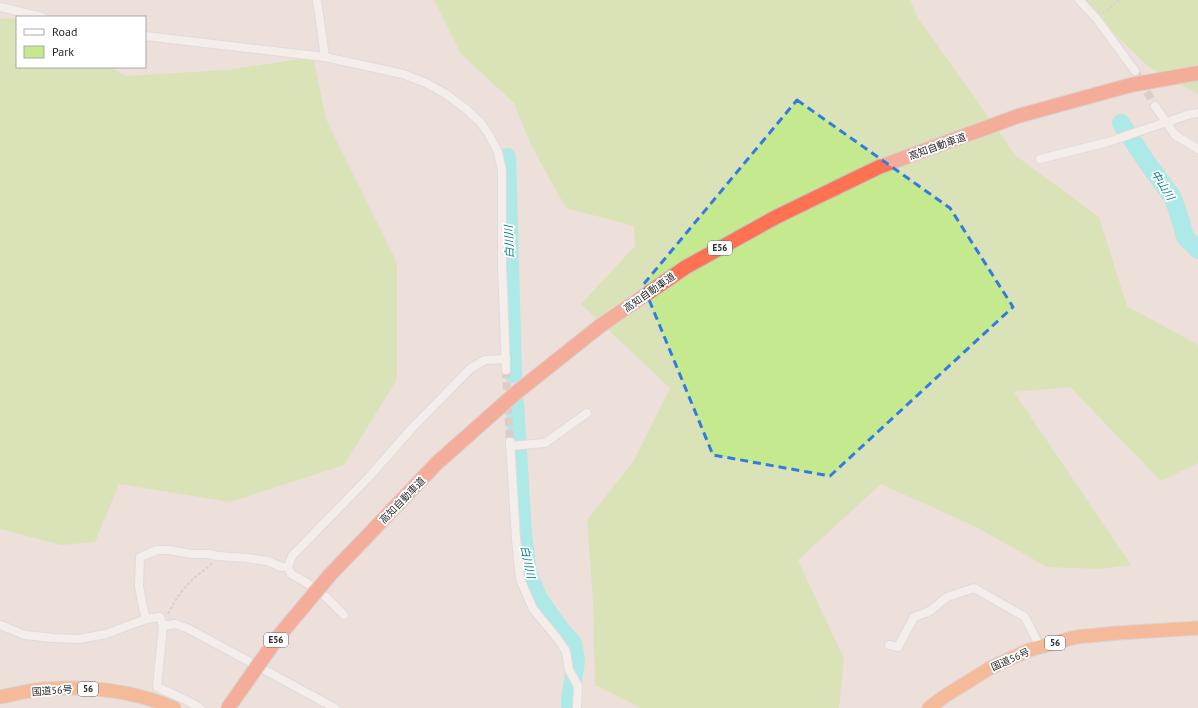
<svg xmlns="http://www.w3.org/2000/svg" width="1198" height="708" font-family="'PT Sans','Noto Sans JP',sans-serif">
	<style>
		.green { fill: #c4e98f }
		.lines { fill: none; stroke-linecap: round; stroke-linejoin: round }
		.river { stroke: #61f6f9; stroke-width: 18 }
		.minor-tunnel { stroke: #c6bbb6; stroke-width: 8; stroke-dasharray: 8 4; stroke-linecap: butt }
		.minor-casing { stroke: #ced7e3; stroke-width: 10 }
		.trunk-casing { stroke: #c3c3c3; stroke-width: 15 }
		.motorway-casing { stroke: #c3c3c3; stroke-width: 16 }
		.path { stroke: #c3c3c3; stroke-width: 2; stroke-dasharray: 3 2; stroke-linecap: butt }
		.minor { stroke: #fff; stroke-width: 8 }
		.trunk { stroke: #fe8e4f; stroke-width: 13 }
		.motorway { stroke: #ff7251; stroke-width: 14 }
		.motorway-bridge-casing { stroke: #c3c3c3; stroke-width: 16; stroke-linecap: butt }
		.motorway-bridge { stroke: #ff7251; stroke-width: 14 }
		.marked { fill: none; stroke: #327cdf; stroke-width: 3; stroke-dasharray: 8 5; stroke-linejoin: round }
		.labels { text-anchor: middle; stroke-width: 3.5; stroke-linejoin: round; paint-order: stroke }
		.shield { fill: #fff; stroke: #696969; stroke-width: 1 }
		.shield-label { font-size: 9px; font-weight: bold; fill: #292929 }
		.street-label { font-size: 10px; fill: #292929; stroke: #fff }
		.water-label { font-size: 11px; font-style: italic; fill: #03808e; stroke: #fff }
	</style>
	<rect width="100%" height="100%" fill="#eddfd9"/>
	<g class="green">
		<polygon points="434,0 910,0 918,18 1016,156 1099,217 1127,306 1198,345 1198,463 1161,481 1070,387 1014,392 1131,565 1098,569 1047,567 976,527 881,484 798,560 844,659 839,708 641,708 595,685 593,600 587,520 633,462 670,388 581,304 635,246 634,226 566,208 531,145 514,103 461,54"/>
		<polygon points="1079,0 1198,0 1198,94 1149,67"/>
		<polygon points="17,18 17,67 110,67 126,76 227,70 313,57 326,119 397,263 397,379 344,465 230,502 119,484 95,542 61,545 0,529 0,19"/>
	</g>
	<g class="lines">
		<g class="river">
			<polyline points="1121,123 1148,164 1172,196 1179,215 1185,237 1198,250"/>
			<polyline points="507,157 513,374"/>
			<polyline points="515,403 523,534 528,573 539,599 561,630 573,643 576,661 570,700 570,708"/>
		</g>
		<g class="minor-tunnel">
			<polyline points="1135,71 1155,106"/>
			<polyline points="506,370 510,442"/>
		</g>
		<g class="minor-casing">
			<g id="minor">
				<polyline points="317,0 325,57"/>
				<polyline points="1079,0 1096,18 1135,71"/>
				<polyline points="0,7 42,17"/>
				<polyline points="145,36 325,57 403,74 426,83 446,94 466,109 480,122 488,133 498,152 502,171 502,266 506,370"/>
				<polyline points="1155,106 1175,135 1198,149"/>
				<polyline points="1040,159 1108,142 1190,114 1198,113"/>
				<polyline points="510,442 516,538 520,579 533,609 557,638 566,651 569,670 578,686 577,708"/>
				<polyline points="510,446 545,443 587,413"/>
				<polyline points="344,615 327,598 307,583 291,574 288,567 292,556 368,478 413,427 471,368 485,360 506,359"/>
				<polyline points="146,619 142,603 139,586 140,557 157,550 169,550 192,554 209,554 218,556 246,558 268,561 281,567 288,567"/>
				<polyline points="0,625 25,635 53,638 79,639 106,634 146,619 160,617 163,626 157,687 188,701 200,708"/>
				<polyline points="163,626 175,624 187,628 335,708"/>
				<polyline points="889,645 898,647 914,617 930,611 947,597 974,588 1025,617 1040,647"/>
			</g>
		</g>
		<g class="trunk-casing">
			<g id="trunk">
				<path d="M0,697C15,694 30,690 45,689C88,686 134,691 174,708"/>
				<polyline points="929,708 945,696 990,668 1029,650 1076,637 1118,633 1198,628"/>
			</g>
		</g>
		<g class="motorway-casing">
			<polyline id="motorway" points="329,576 437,463 517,392 600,326 686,267 776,217 879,167 1018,116 1131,85 1198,73"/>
		</g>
		<g class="path">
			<polyline points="1102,14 1119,0"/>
			<path d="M168,614C174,602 181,591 190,582C196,575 205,571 212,563"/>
		</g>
		<use href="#minor" class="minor"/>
		<use href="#trunk" class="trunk"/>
		<use href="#motorway" class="motorway"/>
		<g class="motorway-bridge-casing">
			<polyline id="motorway-bridge" points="228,708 278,637 329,576"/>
		</g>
		<use href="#motorway-bridge" class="motorway-bridge"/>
	</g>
	<path d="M0 0H1198V708H0ZM797,100L950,208L1013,307L830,476L713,455L643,285Z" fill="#eddfd9" fill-opacity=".55" fill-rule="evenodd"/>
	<path class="marked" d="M797,100L950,208L1013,307L830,476L713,455L643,285Z"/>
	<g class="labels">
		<g class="shield">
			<rect x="708" y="241" width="24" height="14" rx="3"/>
			<rect x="264" y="633" width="24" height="14" rx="3"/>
			<rect x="1045" y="636" width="20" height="14" rx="3"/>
			<rect x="78" y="682" width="20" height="14" rx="3"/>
		</g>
		<g class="shield-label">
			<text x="720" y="251">E56</text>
			<text x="276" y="643">E56</text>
			<text x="1055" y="646">56</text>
			<text x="88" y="692">56</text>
		</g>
		<g class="street-label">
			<text transform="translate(937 146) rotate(-20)" y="4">高知自動車道</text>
			<text transform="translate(649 292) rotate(-35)" y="4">高知自動車道</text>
			<text transform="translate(402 500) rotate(-46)" y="4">高知自動車道</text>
			<text transform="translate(1010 659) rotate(-24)" y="4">国道56号</text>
			<text transform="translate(52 690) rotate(-4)" y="4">国道56号</text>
		</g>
		<g class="water-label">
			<text transform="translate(1163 185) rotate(58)" y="4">中山川</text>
			<text transform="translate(509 242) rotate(-92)" y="4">白川川</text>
			<text transform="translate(528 562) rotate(78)" y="4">白川川</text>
		</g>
	</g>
	<rect x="16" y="16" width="130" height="52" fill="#ffffff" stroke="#a9a9a9"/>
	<rect x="24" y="29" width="20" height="6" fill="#ffffff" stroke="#a9a9a9"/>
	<text x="52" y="36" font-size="12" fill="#292929">Road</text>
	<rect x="24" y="46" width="20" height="12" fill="#c4e98f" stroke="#a9a9a9"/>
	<text x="52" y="56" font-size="12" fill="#292929">Park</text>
</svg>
